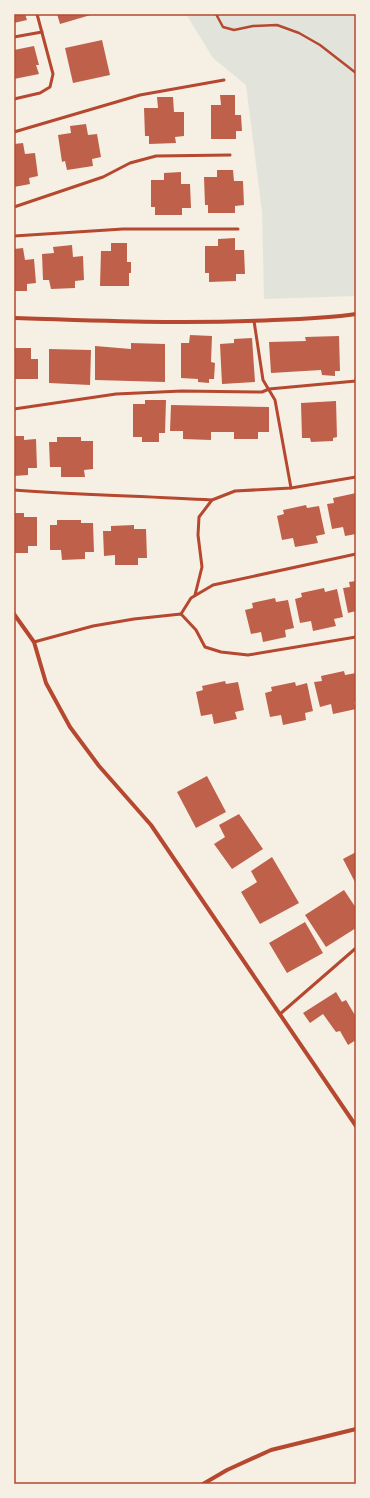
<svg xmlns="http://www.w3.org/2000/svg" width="370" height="1498" font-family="'Space Grotesk',sans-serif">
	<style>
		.green { fill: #e2e4dc }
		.building { fill: #bf614a }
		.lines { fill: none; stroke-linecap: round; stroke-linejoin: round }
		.path { stroke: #b5482f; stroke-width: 2.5 }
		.service { stroke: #b5482f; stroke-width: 3 }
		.minor { stroke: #b5482f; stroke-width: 4 }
		.neatline { fill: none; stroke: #b5482f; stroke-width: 1.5 }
	</style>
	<rect width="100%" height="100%" fill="#f6efe4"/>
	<polygon class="green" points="186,14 356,14 356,296 264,299 262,212 246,85 213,58"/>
	<g class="building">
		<polygon points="14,14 25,14 27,20 14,23"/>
		<polygon points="57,14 94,14 60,24"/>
		<polygon points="102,40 110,75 73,83 65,48"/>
		<polygon points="34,46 39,65 36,65 39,74 14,79 14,50"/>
		<polygon points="220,95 235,95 235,115 241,115 242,131 236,131 236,139 211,139 211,105 221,105"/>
		<polygon points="157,97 173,97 174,112 184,112 184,136 175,137 176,143 149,144 149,136 145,136 144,108 158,108"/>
		<polygon points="86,124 88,135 97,134 101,157 92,159 93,166 67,170 65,161 62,162 58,135 71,133 70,126"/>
		<polygon points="23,143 25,154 35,153 38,176 29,178 30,184 14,187 14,144"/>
		<polygon points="217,170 233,170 234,181 243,181 244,205 235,206 235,213 208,213 208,205 205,205 204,177 217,177"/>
		<polygon points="181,172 181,184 190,184 191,208 182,208 182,215 155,215 155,207 151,207 151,180 164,180 164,173"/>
		<polygon points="235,238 235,250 244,250 245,274 236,274 236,281 209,282 209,273 205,273 205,246 218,246 218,239"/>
		<polygon points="111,243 127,243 127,262 131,262 131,273 129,273 129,286 100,286 101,251 111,251"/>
		<polygon points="72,245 73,257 83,256 84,280 75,281 75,288 51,289 49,280 43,280 42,254 54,253 53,247"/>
		<polygon points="23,248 25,260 34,259 36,283 27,284 27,291 14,291 14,249"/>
		<polygon points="190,335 212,336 211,362 215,363 214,379 209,379 209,383 198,382 198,379 181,378 181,343 189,343"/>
		<polygon points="339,336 340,371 335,371 335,376 322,375 321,370 271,373 269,342 306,341 305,337"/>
		<polygon points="252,338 255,382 222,384 220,344 234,343 234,339"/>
		<polygon points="131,343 165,344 165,382 95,380 95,346 131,349"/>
		<polygon points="14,348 31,348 31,359 38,359 38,379 14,379"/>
		<polygon points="49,349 91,350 90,385 49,383"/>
		<polygon points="145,400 166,400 165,433 159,433 159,442 142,442 142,437 133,437 133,404 145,404"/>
		<polygon points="336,401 337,437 333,438 333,441 311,442 310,438 302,438 301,403"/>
		<polygon points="171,405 269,407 269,432 258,432 258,439 234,439 234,432 211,432 211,440 183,439 183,431 170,431"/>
		<polygon points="14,436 24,436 24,440 36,439 37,468 28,468 28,475 14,476"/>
		<polygon points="57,437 81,437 81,441 93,441 93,469 84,470 85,477 61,477 61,467 50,467 49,442 57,442"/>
		<polygon points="356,493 356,534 345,536 343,527 332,529 327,504 334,503 333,498"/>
		<polygon points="306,505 307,508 319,506 325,534 316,536 318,543 295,547 293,538 282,540 277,516 284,514 283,510"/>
		<polygon points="14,513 24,513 24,517 37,517 37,546 28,546 28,553 14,553"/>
		<polygon points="57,520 81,520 81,523 93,523 94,552 85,552 85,559 62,560 61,550 50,550 50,525 57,525"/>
		<polygon points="134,525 134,529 146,529 147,558 138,558 138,565 115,565 115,555 104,556 103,531 111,531 111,526"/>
		<polygon points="356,581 356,611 348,613 343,588 350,587 349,582"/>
		<polygon points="324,588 325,592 337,589 343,617 334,619 336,626 313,631 311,621 300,623 295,599 302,597 301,593"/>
		<polygon points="275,598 276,602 288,600 294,628 285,630 286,637 263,642 261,632 251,634 245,610 253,608 252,603"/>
		<polygon points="344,671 345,675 356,673 356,702 354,702 356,709 333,714 331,704 320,707 314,682 322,681 321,676"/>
		<polygon points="225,681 226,684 238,682 244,710 235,712 237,719 214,724 212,714 201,716 196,692 203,690 202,686"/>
		<polygon points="295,682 296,686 307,683 313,711 305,713 306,720 283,725 281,715 270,717 265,693 272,691 271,687"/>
		<polygon points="207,776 226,812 196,828 177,792"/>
		<polygon points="239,814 263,849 232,869 214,844 225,837 219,825"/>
		<polygon points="356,852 356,884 343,859"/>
		<polygon points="272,857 299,903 260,924 241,892 257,882 251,871"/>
		<polygon points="344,890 356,908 356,928 326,947 305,915"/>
		<polygon points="305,922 323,953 287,973 269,943"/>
		<polygon points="336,992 342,1002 346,1000 356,1017 356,1040 348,1045 340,1031 336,1032 323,1014 310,1023 303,1013"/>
	</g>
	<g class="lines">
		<polyline class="path" points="216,14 223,27 234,30 253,26 277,25 299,33 320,45 356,73"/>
		<g class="service">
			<polyline points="14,37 42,32"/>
			<polyline points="14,99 40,93 50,87 53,74 37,14"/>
			<polyline points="14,132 140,95 224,80"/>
			<polyline points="14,207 103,177 130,163 156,156 230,155"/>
			<polyline points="14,236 123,229 238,229"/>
			<polyline points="254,321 263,380 275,400 291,488"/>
			<polyline points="14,409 116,394 182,391 262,392 269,389 356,381"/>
			<path d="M14,490C80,495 146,496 212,500"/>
			<polyline points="195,595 202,567 198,535 199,517 212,500 235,491 291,488 356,477"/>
			<polyline points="181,614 191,598 213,585 356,554"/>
			<polyline points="34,642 93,626 134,619 181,614 196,630 205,647 221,652 248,655 356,637"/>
			<polyline points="280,1014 356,948"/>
		</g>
		<g class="minor">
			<path d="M14,318C101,321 187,324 274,320C302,319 329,318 356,314"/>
			<polyline points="14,614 34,642 46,683 70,727 99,766 151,825 356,1126"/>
			<polyline points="203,1484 227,1470 271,1450 356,1429"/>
		</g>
	</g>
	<rect width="370" height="1498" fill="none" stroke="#f6efe4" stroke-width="30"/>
	<rect x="15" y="15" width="340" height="1468" class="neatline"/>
</svg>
